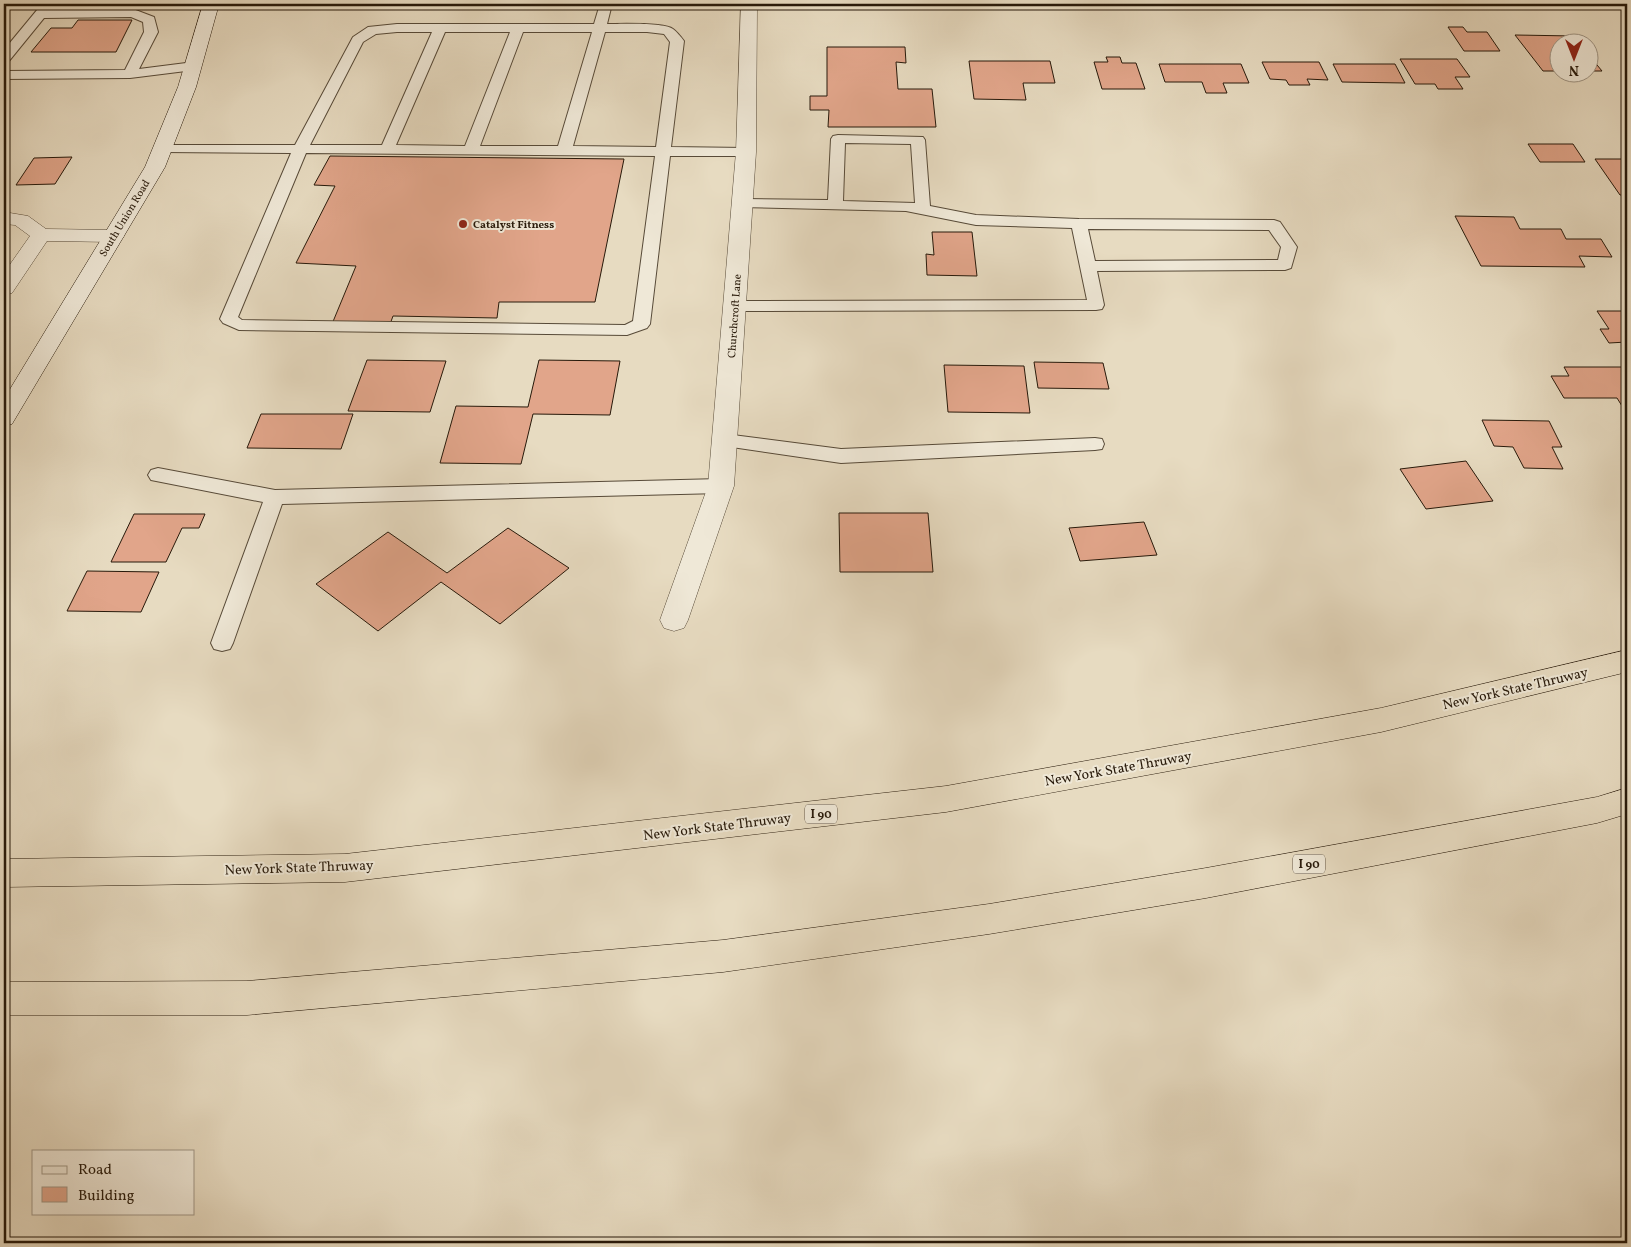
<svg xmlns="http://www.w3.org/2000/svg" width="1631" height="1247" font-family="Vollkorn,serif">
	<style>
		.building { fill: #e1a58a; stroke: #27190a }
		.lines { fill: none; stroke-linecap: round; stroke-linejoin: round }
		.service-casing { stroke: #574a38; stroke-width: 2 }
		.minor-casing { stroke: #574a38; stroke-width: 1 }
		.secondary-casing { stroke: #27190a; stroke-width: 1 }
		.motorway-casing { stroke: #27190a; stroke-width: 1 }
		.service { fill: #efe8d7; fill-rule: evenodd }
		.minor { fill: #efe8d7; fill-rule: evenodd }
		.secondary { fill: #efe8d7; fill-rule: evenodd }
		.motorway { fill: #e7dbc1; fill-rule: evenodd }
		.poi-dot { fill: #8f2418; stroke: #efe8d7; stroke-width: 2 }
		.labels { text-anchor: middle; stroke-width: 4; stroke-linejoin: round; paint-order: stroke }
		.far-street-label { font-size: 11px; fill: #27190a; stroke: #efe8d7 }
		.far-poi-label { font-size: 11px; font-weight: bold; fill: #27190a; stroke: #efe8d7; text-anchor: start }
		.shield { fill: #efe8d7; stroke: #635748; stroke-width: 1 }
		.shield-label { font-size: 12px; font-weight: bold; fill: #27190a }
		.street-label { font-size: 14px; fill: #27190a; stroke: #efe8d7 }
	</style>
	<rect width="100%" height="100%" fill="#e7dbc1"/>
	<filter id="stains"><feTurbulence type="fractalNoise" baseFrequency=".004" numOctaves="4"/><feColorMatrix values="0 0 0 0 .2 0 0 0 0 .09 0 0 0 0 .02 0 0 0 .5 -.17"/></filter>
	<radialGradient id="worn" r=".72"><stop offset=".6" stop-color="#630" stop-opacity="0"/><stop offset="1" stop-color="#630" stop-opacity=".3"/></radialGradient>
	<g class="building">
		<polygon points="78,20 132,20 116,52 31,52 51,28 72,28"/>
		<polygon points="1448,27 1463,27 1467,32 1487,32 1500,51 1464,51"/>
		<polygon points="1515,35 1574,36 1579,42 1558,42 1558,71 1543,71"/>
		<polygon points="827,47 905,47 906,63 896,62 898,89 932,89 936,127 828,127 829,110 810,110 810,96 827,96"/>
		<polygon points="1588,54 1602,71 1588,71"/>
		<polygon points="1106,57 1120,57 1122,63 1136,63 1145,89 1102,89 1094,62 1108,62"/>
		<polygon points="1400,59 1457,59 1470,77 1455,77 1463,89 1438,89 1435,84 1415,84"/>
		<polygon points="969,61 1050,61 1055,83 1023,83 1026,100 974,99"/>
		<polygon points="1262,62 1319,62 1328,80 1307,79 1310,85 1289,85 1286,80 1270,79"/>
		<polygon points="1159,64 1241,64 1249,83 1223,83 1227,93 1206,93 1202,82 1165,82"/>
		<polygon points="1333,64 1395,64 1405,83 1342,82"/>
		<polygon points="1528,144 1573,144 1585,162 1540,162"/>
		<polygon points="330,156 624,159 595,302 499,302 497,318 393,316 389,327 332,324 356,266 296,263 335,186 314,185"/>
		<polygon points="72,157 55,184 16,185 34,158"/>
		<polygon points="1595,159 1627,159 1627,195 1620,195"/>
		<polygon points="1455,216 1514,217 1520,229 1561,229 1566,239 1601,239 1612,257 1579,256 1585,267 1481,266"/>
		<polygon points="932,232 972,232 977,276 927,275 926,254 934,255"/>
		<polygon points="1597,311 1627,311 1627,342 1609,343 1600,329 1609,329"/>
		<polygon points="367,360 446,361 430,412 348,411"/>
		<polygon points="539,360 620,361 610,415 533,414 521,464 440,463 456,406 528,407"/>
		<polygon points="1034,362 1103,363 1109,389 1038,388"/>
		<polygon points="944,365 1024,366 1030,413 948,412"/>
		<polygon points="1564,367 1624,367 1627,373 1627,406 1622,406 1617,398 1564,398 1551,376 1569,376"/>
		<polygon points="261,414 353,414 341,449 247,448"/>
		<polygon points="1482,420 1549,421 1562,447 1552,447 1563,469 1524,468 1513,447 1494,446"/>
		<polygon points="1466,461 1493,501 1426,509 1400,469"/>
		<polygon points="839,513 928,513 933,572 840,572"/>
		<polygon points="134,514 205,514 199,528 182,528 166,562 111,562"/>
		<polygon points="1144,522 1157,555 1080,561 1069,528"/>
		<polygon points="508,528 569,568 500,624 441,582 378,631 316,584 388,532 447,573"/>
		<polygon points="87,571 159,572 141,612 67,611"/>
	</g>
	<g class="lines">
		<g class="service-casing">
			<g id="service">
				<polygon points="42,4 54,4 50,10 133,9 154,17 158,32 139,69 194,62 201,66 194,70 130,78 4,79 4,71 125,70 144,32 143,22 131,17 44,18 9,61 4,62 4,50"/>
				<path d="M600,4H612L607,24C621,24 663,22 673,29C677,32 681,37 684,41L671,147L746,148L751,149L753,152L751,155L746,156H670L650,324L647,328L627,335L239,330L223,323L220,319L291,153L163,152L158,151L156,148L158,145H295L353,37L368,27L397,24H594ZM397,32H432L382,145H310L363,42L376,34ZM445,32H510L465,146L396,145ZM523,32H592L558,146H480ZM605,32H647L664,34L670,42L656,147L573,146ZM306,153L655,156L633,321L625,325L242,320L238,317Z"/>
				<path d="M838,135L923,137L925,140L930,206L976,215L1079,219L1274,220L1280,222L1297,247L1291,268L1285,270L1097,271L1104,305L1102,309L1096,310L735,311L729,310L727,306L729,302L735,301L1087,300L1072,228L976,225L906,211L738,207L735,204L738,201L743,199L828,200L831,139L833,136ZM845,143L911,144L915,203L843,201ZM1088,229L1269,230L1281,247L1278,260L1095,261Z"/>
				<polygon points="725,434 841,449 1095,438 1102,439 1104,444 1102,449 1095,450 841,463 718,445 716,440 718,435"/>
				<polygon points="158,468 275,490 721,479 728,481 731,486 728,491 721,493 282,504 233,643 230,649 222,651 214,649 211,643 263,502 151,480 148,475 151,470"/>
			</g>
		</g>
		<g class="minor-casing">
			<g id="minor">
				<polygon points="741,4 757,4 756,152 734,486 688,620 684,628 674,631 664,628 660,620 708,486 736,152"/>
				<polygon points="4,212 28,216 46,229 114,230 121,232 124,236 121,240 114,242 47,241 12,293 4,295 4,273 30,236 15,225 4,224"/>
			</g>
		</g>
		<g class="secondary-casing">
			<polygon id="secondary" points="203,4 219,4 196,87 165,167 12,424 4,426 4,399 145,167 178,87"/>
		</g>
		<g class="motorway-casing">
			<g id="motorway">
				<polygon points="1627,650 1627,672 1381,732 946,812 345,882 4,887 4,859 345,854 946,786 1381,708"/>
				<polygon points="1627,788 1627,814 1597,823 1206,898 989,934 723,972 247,1015 4,1015 4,982 247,981 723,940 989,904 1206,868 1597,797"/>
			</g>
		</g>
		<use href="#service" class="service"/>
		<use href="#minor" class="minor"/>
		<use href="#secondary" class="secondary"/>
		<use href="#motorway" class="motorway"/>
	</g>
	<circle class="poi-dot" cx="463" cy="224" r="5"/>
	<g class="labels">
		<g class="far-street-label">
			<text transform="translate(124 218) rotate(-59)" y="4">South Union Road</text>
			<text transform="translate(734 316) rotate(-86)" y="4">Churchcroft Lane</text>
		</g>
		<g class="far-poi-label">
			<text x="473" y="228">Catalyst Fitness</text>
		</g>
		<g class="shield">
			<rect x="805" y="804.5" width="32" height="19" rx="4"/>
			<rect x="1293" y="854.5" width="32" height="19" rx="4"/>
		</g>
		<g class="shield-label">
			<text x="821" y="818">I 90</text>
			<text x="1309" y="868">I 90</text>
		</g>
		<g class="street-label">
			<text transform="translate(1515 688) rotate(-13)" y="5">New York State Thruway</text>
			<text transform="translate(1118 768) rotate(-10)" y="5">New York State Thruway</text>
			<text transform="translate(717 826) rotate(-7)" y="5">New York State Thruway</text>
			<text transform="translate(299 867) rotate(-2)" y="5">New York State Thruway</text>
		</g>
	</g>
	<rect width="1631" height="1247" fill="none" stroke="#e7dbc1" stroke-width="20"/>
	<rect x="5" y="5" width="1621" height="1237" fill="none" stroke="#27190a" stroke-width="2.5"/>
	<rect x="10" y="10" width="1611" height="1227" fill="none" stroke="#27190a"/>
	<rect x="32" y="1150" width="162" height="65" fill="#efe8d7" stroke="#9f9585"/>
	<rect x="42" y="1166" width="25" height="8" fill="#efe8d7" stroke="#9f9585"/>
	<text x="78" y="1174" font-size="15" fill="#27190a">Road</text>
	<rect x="42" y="1187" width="25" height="15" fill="#e1a58a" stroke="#9f9585"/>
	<text x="78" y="1200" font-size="15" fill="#27190a">Building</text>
	<g transform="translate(1574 58) rotate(180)"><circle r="24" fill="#efe8d7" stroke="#9f9585"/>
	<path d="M0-4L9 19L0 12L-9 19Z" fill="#8f2418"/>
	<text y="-8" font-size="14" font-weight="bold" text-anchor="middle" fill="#27190a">N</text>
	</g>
	<rect width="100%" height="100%" filter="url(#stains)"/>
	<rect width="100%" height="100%" fill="url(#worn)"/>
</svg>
